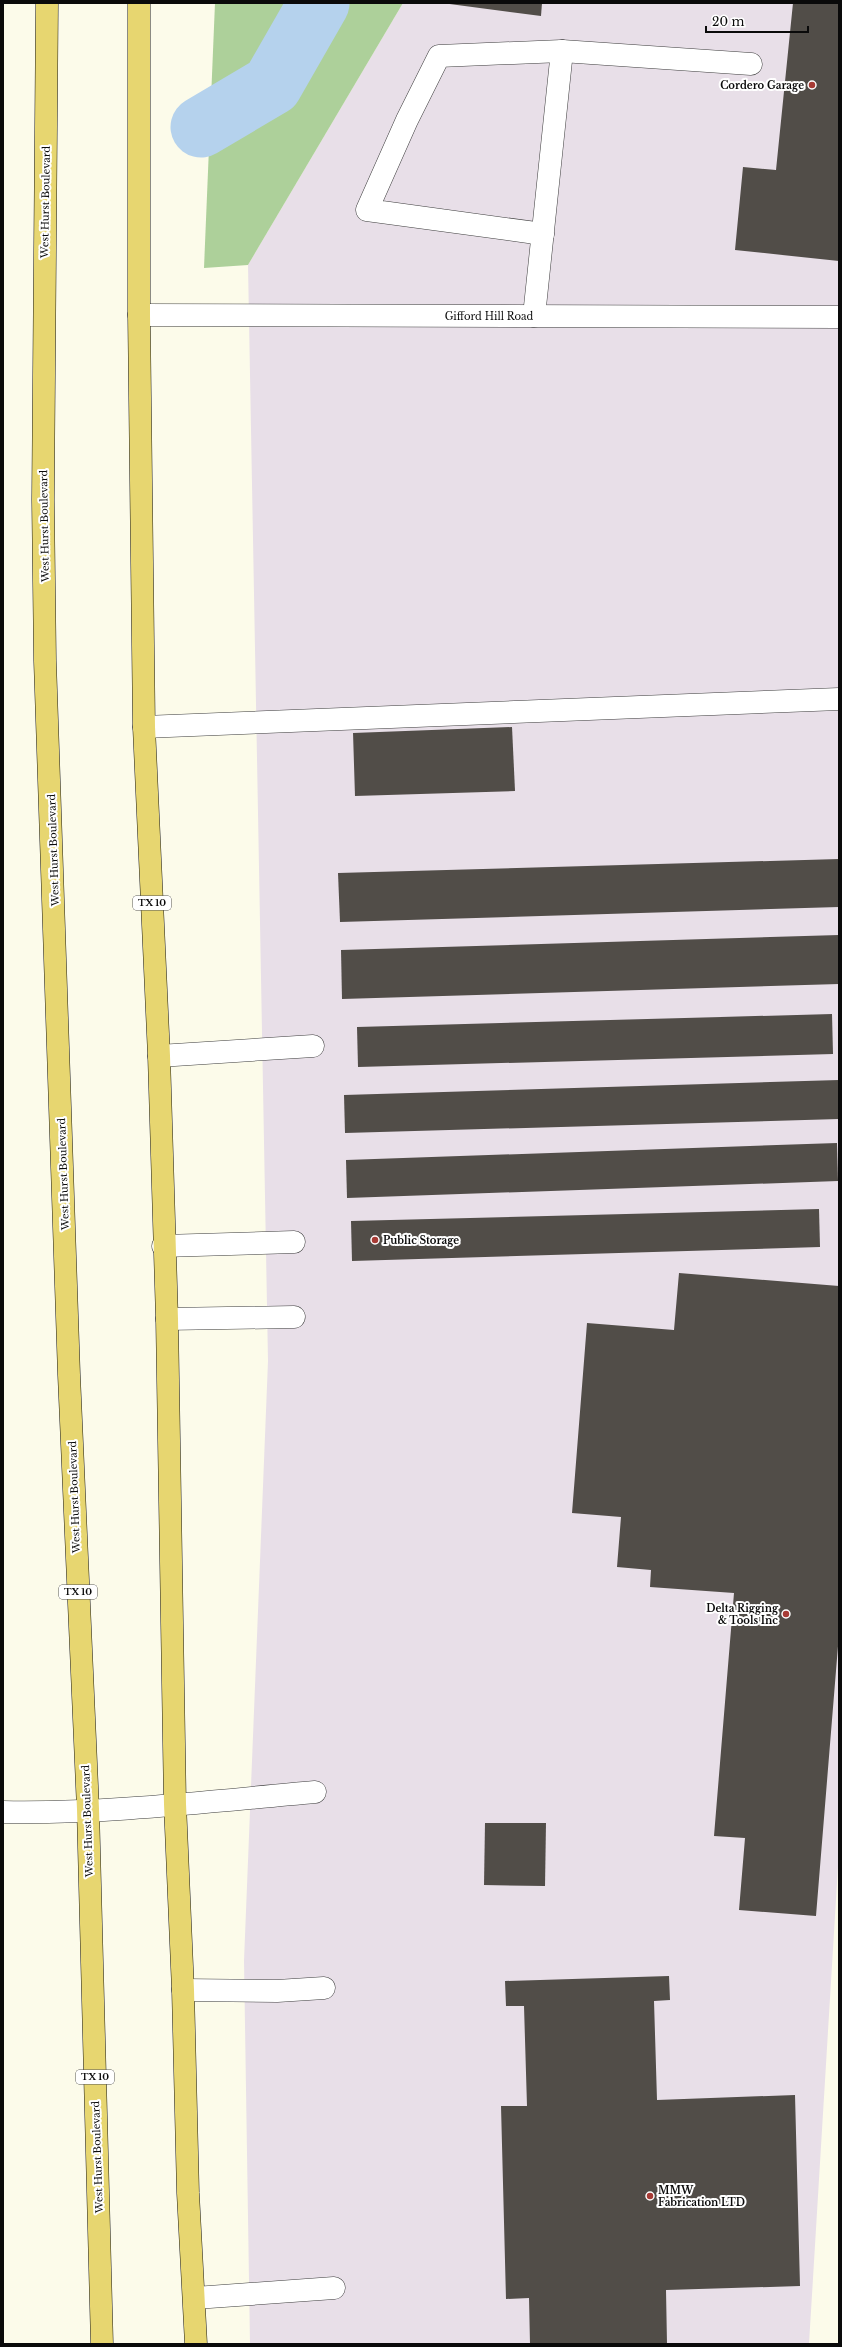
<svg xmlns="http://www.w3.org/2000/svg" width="842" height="2347" font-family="'Libre Baskerville',serif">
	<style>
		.industrial { fill: #e8dfe8 }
		.forest { fill: #add09a }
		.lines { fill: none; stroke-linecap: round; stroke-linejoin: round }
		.river { stroke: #b5d2ed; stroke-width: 61 }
		.building { fill: #514d48 }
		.minor-casing { stroke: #3d3d3d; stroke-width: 23 }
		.major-casing { stroke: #1b1b1b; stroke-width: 23 }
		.minor { stroke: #fff; stroke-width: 22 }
		.major { stroke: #e7d670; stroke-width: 22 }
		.poi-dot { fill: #a73b35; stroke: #fff; stroke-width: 1.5 }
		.labels { text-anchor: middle; stroke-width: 4; stroke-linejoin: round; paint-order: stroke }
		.shield { fill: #fff; stroke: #545454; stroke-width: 1 }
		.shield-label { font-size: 9px; font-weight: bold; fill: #0a0a0a }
		.poi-label { font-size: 10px; font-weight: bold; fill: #0a0a0a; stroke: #fff; text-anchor: end }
		.street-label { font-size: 10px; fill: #0a0a0a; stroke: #fff }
	</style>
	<rect width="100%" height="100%" fill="#fcfbea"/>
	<polygon class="industrial" points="403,3 839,3 839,1850 809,2344 250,2344 244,1961 268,1361 248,265"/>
	<polygon class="forest" points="215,3 403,3 248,265 204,268"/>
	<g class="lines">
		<polyline class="river" points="201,127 272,85 319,3"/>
	</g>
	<g class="building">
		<polygon points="442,3 542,3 541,16"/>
		<polygon points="793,3 839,3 839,261 735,250 743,167 776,170"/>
		<polygon points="512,727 515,791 355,796 353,733"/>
		<polygon points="839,859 839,907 340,922 338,873"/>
		<polygon points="839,935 839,984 342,999 341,950"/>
		<polygon points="832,1014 833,1054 358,1067 357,1027"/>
		<polygon points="839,1080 839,1119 345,1133 344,1095"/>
		<polygon points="837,1143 838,1181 347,1198 346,1160"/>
		<polygon points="819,1209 820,1247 352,1261 351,1221"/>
		<polygon points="679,1273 839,1286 839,1634 816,1916 739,1910 745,1838 714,1836 734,1593 650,1587 651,1570 617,1567 621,1517 572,1513 587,1323 674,1330"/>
		<polygon points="485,1823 546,1823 545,1886 484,1885"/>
		<polygon points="669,1976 670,2000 654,2001 657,2100 795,2095 800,2286 666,2290 667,2344 530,2344 529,2298 506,2299 501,2106 527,2106 524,2006 506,2006 505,1981"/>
	</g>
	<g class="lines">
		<g class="minor-casing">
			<g id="minor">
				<polyline points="543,234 367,210 407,120 439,56 562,51 751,64"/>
				<polyline points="139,315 839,317"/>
				<polyline points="534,316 562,51"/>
				<polyline points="144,727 839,699"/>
				<polyline points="159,1056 313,1046"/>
				<polyline points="163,1246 294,1242"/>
				<polyline points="167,1319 294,1317"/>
				<path d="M3,1812C107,1814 212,1801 315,1792"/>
				<polyline points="183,1990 277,1991 324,1988"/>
				<polyline points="195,2298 334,2288"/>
			</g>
		</g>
		<g class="major-casing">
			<g id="major">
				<polyline points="47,3 43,500 45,661 69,1375 88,1809 102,2344"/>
				<polyline points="139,3 139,315 144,727 159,1056 167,1319 175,1804 183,1990 188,2193 196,2344"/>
			</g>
		</g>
		<use href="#minor" class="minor"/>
		<use href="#major" class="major"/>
	</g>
	<g class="poi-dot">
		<circle cx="812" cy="85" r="4"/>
		<circle cx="375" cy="1240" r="4"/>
		<circle cx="786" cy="1614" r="4"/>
		<circle cx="650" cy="2196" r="4"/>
	</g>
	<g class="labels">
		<g class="shield">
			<rect x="133" y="896" width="38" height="14" rx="3"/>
			<rect x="59" y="1585" width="38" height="14" rx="3"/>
			<rect x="76" y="2070" width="38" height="14" rx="3"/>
		</g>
		<g class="shield-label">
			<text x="152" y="906">TX 10</text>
			<text x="78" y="1595">TX 10</text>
			<text x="95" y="2080">TX 10</text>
		</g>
		<g class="poi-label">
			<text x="804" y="89">Cordero Garage</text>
			<text x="383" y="1244" text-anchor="start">Public Storage</text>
			<text x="778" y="1612">Delta Rigging<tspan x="778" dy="12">&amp; Tools Inc</tspan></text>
			<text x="658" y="2194" text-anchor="start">MMW<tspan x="658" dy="12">Fabrication LTD</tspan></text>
		</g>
		<g class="street-label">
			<text transform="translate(45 202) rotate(-89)" y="4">West Hurst Boulevard</text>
			<text x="489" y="320">Gifford Hill Road</text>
			<text transform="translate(44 526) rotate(-91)" y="4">West Hurst Boulevard</text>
			<text transform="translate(53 850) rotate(-92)" y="4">West Hurst Boulevard</text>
			<text transform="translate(63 1174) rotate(-92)" y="4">West Hurst Boulevard</text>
			<text transform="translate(74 1497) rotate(-92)" y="4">West Hurst Boulevard</text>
			<text transform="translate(87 1821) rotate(-92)" y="4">West Hurst Boulevard</text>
			<text transform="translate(97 2157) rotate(-92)" y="4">West Hurst Boulevard</text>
		</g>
	</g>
	<rect width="842" height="2347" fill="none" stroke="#0a0a0a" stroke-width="8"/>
	<path d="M706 26v6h102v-6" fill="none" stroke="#0a0a0a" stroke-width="2"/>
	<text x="712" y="26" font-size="12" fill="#0a0a0a" stroke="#ffffff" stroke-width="3" paint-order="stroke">20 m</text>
</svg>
